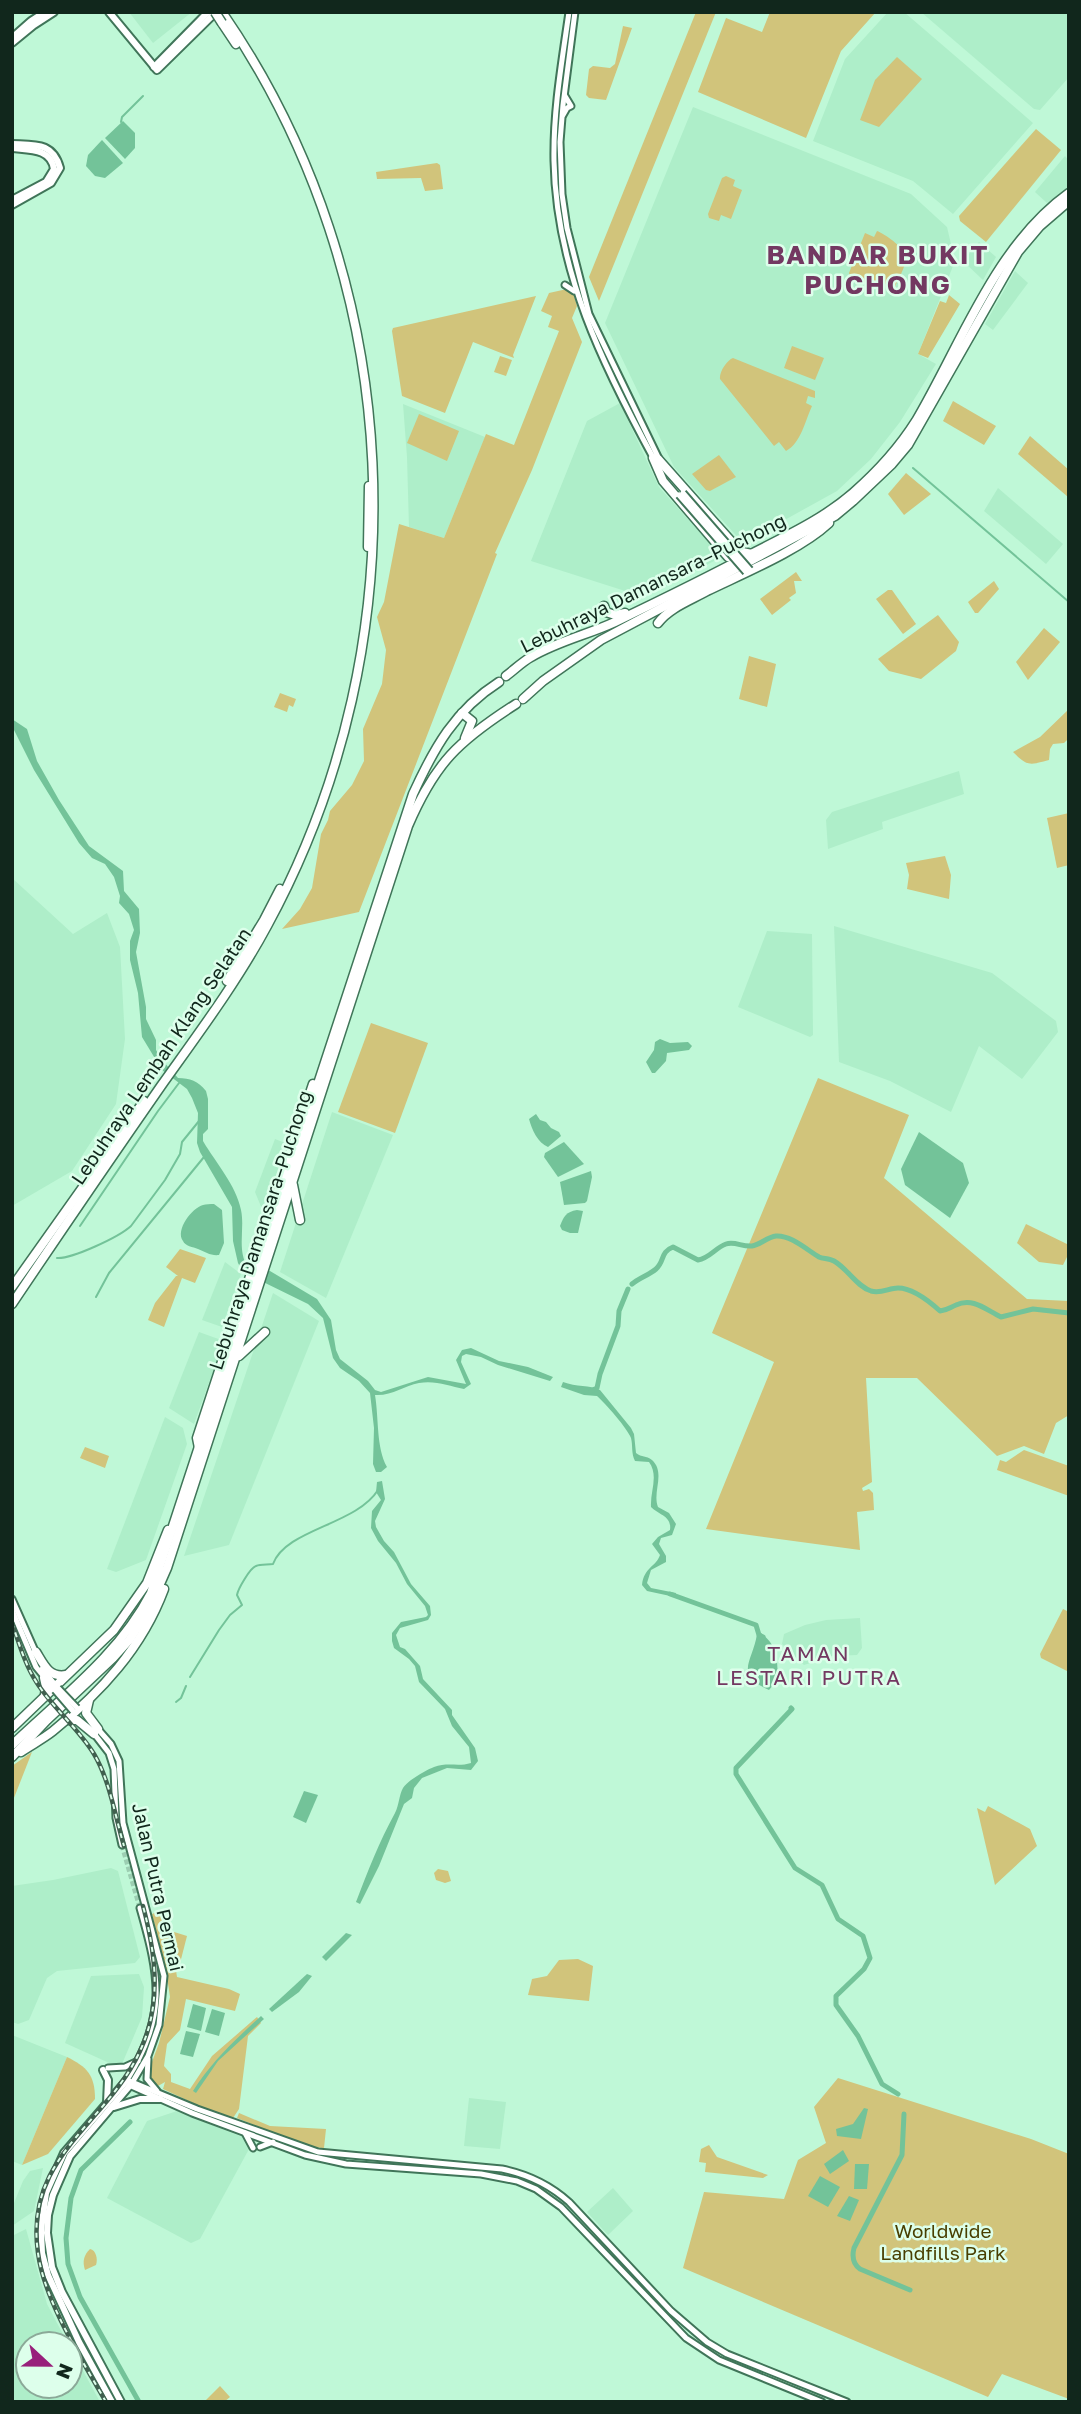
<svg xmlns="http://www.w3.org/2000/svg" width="1081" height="2414" font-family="'Golos Text',sans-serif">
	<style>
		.built { fill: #aeeec9 }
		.green { fill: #d1c47b }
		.water { fill: #73c399 }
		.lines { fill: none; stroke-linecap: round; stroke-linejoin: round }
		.stream { stroke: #73c399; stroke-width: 2 }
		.river { stroke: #73c399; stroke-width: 5 }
		.secondary-tunnel { stroke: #9cceb2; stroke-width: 5; stroke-dasharray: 5 2.5; stroke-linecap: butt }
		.secondary-casing { stroke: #407559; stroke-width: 9 }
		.primary-casing { stroke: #407559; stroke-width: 10 }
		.highway-casing { stroke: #407559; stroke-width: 11 }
		.secondary { stroke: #fff; stroke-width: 5 }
		.primary { stroke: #fff; stroke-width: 6 }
		.highway { stroke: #fff; stroke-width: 8 }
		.rail-casing { stroke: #40604f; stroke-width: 4.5 }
		.rail { stroke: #ddffeb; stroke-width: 2; stroke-dasharray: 5; stroke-linecap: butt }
		.secondary-bridge-casing { stroke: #407559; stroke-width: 9; stroke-linecap: butt }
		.highway-bridge-casing { stroke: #407559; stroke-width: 11; stroke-linecap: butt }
		.secondary-bridge { stroke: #fff; stroke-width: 5 }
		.highway-bridge { stroke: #fff; stroke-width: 8 }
		.labels { text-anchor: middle; stroke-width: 5; stroke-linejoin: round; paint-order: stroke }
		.street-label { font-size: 19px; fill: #11271c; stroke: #ddffeb }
		.park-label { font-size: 19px; fill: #493f00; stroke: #ddffeb }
		.neighbourhood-label { font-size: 21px; letter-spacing: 2px; fill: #733861; stroke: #ddffeb }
		.district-label { font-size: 26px; font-weight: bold; letter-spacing: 2px; fill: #733861; stroke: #ddffeb }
	</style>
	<rect width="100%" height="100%" fill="#bff8d7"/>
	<g class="built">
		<polygon points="129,12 192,12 153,43"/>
		<polygon points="888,12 904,12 1033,123 953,214 913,181 813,141 845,59"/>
		<polygon points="921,12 1069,12 1069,77 1040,110 1034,109"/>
		<polygon points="693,107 911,194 947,227 955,261 918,354 936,364 900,422 871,459 837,491 743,543 674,467 605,323"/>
		<polygon points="1065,156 1069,161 1069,186 1047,203 1035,192"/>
		<polygon points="979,242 996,257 983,280 963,261"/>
		<polygon points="1015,271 1028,283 993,330 985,324"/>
		<polygon points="620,403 659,487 722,557 644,597 531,561 587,421"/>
		<polygon points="403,404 485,437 444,538 409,527 407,457"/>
		<polygon points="998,488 1063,544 1046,564 984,511"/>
		<polygon points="959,771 964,794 882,822 883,829 828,849 826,820 832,812"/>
		<polygon points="12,878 73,934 107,913 120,947 125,1039 116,1104 72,1171 12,1206"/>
		<polygon points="834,926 992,973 1056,1021 1058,1032 1022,1079 979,1046 951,1112 890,1081 839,1062"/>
		<polygon points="767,931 812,934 813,1035 810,1037 738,1007"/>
		<polygon points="332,1112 393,1135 326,1298 280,1272"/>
		<polygon points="275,1139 288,1144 275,1187 270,1192 262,1209 255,1192"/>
		<polygon points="225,1262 241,1274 222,1327 202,1320"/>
		<polygon points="273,1293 319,1321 229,1545 184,1556"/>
		<polygon points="199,1332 224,1341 194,1424 169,1408"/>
		<polygon points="165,1417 183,1428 187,1444 146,1560 116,1572 107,1569"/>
		<polygon points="860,1618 862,1648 857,1655 832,1656 804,1665 782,1644 784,1634 805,1625 826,1620"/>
		<polygon points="111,1868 118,1871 140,1957 135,1963 57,1971 47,1978 29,2020 18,2024 12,2022 12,1886 53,1880"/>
		<polygon points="139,1974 144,1987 142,2017 122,2064 116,2066 65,2043 91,1976"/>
		<polygon points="12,2035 67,2057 22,2165 12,2161"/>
		<polygon points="469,2098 506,2102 500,2149 464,2146"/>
		<polygon points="177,2111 245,2138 249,2149 200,2239 191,2243 107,2198 147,2121"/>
		<polygon points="43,2168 34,2211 12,2226 12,2208 23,2181 30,2171"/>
		<polygon points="613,2188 633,2211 608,2235 587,2212"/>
		<polygon points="26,2229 47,2304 68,2344 28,2344 28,2386 70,2386 70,2347 100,2402 12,2402 12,2236"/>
	</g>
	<g class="green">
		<polygon points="696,12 716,12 599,301 589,277"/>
		<polygon points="770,12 876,12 841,51 806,138 698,92 726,18 762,32"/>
		<polygon points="623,26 632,28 606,100 589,98 586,95 589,69 593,66 610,68 615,64"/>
		<polygon points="897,57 922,79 879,127 860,120 875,80"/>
		<polygon points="1036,129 1061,150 986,242 960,221 959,216"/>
		<polygon points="437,163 440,165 443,189 425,191 421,178 377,179 376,172"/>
		<polygon points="726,176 735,180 733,186 742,190 731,219 721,215 719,221 709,218 708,214 722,178"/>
		<path d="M877,231C885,234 907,249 906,259C905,268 898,279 895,287L885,284L883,290L850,277L849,273L865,233L874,237Z"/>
		<polygon points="567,289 573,292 577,306 572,318 582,342 532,470 495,553 497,554 359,912 282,929 300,909 312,888 321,834 328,820 330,811 352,785 364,761 363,729 382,684 386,650 377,617 384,602 399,524 444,538 486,434 514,445 559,331 548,327 552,316 541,311 549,293"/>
		<polygon points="949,295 960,304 928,358 918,354 940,301 946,303"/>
		<polygon points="536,296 513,355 514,358 473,342 445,413 402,396 392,331 393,328"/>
		<polygon points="792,346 824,358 815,380 784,368"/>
		<polygon points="500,356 512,360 506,376 494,372"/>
		<path d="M733,358L815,391V398L808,396L806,403L812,406C805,421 801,443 786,451L779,442L774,446L720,379C719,372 727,360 733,358Z"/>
		<polygon points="953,401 996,426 984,445 943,421"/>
		<polygon points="419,414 459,431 447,461 407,443"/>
		<polygon points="1030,436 1069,470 1068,497 1018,454"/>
		<polygon points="719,455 736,477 710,491 706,490 692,474"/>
		<polygon points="906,473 931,494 904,515 888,494"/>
		<polygon points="796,572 802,581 794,581 796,593 789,598 791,600 772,615 760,599"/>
		<polygon points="994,581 999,589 978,613 975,613 968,602"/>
		<polygon points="888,590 892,590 916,624 903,634 876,599"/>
		<polygon points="938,615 959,642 956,651 921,679 889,671 878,659"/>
		<polygon points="1044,628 1060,642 1028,680 1016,662"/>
		<polygon points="749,656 776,664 767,707 739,699"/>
		<polygon points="280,693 296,699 293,707 289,705 287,712 274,707"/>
		<path d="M1069,709V738L1064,743L1053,744L1050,749L1049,760C1030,765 1028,767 1013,752L1040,737Z"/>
		<polygon points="1069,813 1069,865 1057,868 1047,818"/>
		<polygon points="945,856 951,875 949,899 907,889 909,875 906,863"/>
		<polygon points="371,1023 428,1043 395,1133 338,1112"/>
		<polygon points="818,1078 909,1115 884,1178 1027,1299 1069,1301 1069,1415 1056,1423 1044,1454 1024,1446 997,1456 917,1378 866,1378 872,1482 862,1488 863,1491 869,1489 873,1493 874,1510 857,1512 860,1550 706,1529 774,1362 712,1333"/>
		<polygon points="1026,1224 1069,1245 1069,1253 1063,1265 1039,1262 1017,1243"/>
		<polygon points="180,1249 206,1258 195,1283 182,1278 164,1327 148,1320 155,1303 176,1276 178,1276 166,1267"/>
		<polygon points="85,1447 109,1456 105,1468 80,1458"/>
		<polygon points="1024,1450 1069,1466 1069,1496 997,1470 1000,1460 1006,1462"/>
		<polygon points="1063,1609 1069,1612 1069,1672 1041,1658 1040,1654"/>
		<polygon points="32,1752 12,1803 12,1766"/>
		<polygon points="988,1806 1030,1829 1037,1846 995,1885 977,1808 985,1812"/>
		<polygon points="438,1869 448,1871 451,1881 445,1883 436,1880 434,1873"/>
		<polygon points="159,1911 168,1919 177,1977 229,1989 240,1994 235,2011 186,1999 180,2030 167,2044 164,2066 171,2074 171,2082 190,2089 212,2056 257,2017 261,2023 248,2036 239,2109 233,2118 210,2111 163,2089 165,2082 158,2086 151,2080 149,2070 159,2043 170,1997 166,1970 152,1914"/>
		<polygon points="171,1931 187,1936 178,1971"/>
		<polygon points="578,1959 593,1966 589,2001 528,1995 532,1979 547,1976 559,1960"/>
		<path d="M67,2057C87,2067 95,2075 95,2099L48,2154L22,2165Z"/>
		<polygon points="838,2078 1031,2139 1069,2154 1069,2399 1002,2374 988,2397 683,2268 704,2192 784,2199 798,2160 826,2143 814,2107"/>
		<polygon points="239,2113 270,2126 326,2129 324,2148 307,2147 237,2118"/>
		<polygon points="709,2145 717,2157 768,2175 763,2178 705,2172 706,2163 699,2162 701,2149"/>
		<path d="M90,2249C96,2250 98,2259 96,2265L85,2270C82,2261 84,2255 90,2249Z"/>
		<polygon points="220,2386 230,2397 224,2402 204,2402"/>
	</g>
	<g class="water">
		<polygon points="123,121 135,133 135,148 125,159 105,138"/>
		<polygon points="102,140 123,163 105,178 95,176 86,166 88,155"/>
		<path d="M12,719L27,729L37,761L59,800L89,846L123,871L124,891L139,909L140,933L136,952L146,1007V1019L156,1040V1050L162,1060L178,1078C190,1078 198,1081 206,1091L208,1099V1129L203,1134V1141C216,1163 236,1185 241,1210C245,1229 237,1248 247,1266L270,1271L317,1299L331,1320L336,1350L340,1359L368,1381L375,1390L381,1392L428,1377L466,1384L456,1360L462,1350L471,1348L499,1361L528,1367L553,1377L550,1381L498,1365L481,1357L466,1354L462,1356L461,1362L471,1384L464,1389C449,1386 435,1380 419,1383C404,1386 392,1396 375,1395C379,1419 376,1447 387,1467L381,1472H376L373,1464L374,1428L370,1393L359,1381L340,1368L333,1358L323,1318L308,1304L243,1272L238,1263L233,1241L232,1207L200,1152L197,1143L198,1113L192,1098L187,1089L162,1070L142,1037L138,993L130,960V941L134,930L129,914L119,903L120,896L114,877L105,864L92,858L79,843L34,770L12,726Z"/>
		<polygon points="660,1039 670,1043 688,1042 692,1046 689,1050 667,1053 666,1061 655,1073 652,1073 646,1062 654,1050 655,1042"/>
		<path d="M536,1114L540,1120L546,1122L551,1128L559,1132L561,1136L548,1147C538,1143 532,1130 529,1119Z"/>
		<polygon points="919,1132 963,1163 969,1183 950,1218 905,1185 901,1169"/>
		<polygon points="564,1142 584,1164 558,1177 544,1157 545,1153"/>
		<polygon points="591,1171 592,1177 587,1201 585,1203 564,1205 560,1182"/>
		<path d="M214,1204L222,1210L224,1243L219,1255C211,1256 205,1252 198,1249C193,1247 185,1246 183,1241C175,1230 192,1208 203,1205C206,1204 210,1204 214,1204Z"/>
		<path d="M577,1210L583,1211L578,1233H570L562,1230L560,1226C564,1216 566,1212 577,1210Z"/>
		<path d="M563,1382C576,1387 590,1385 600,1390L631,1428L634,1434L636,1453C642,1458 646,1455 652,1460C666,1473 652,1492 658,1507L669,1513L676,1524L672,1535L661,1538L659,1544L666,1556V1562L651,1570L647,1583L651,1588L676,1593L675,1597L647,1591L642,1585C644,1567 656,1567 660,1555L652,1544L658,1537L670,1530C672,1516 659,1515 651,1507C650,1491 659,1476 649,1462L635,1461C631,1453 633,1446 631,1438C628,1429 605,1403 597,1396L584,1395L561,1387Z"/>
		<path d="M382,1481L385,1499L375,1521L376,1527L384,1541L394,1552L411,1584L430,1606L431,1615L428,1620L400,1628L396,1635L400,1647L405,1649L420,1666L423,1679L452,1710V1715L475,1748L478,1761L471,1770L447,1768L422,1778L414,1788L412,1798L404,1804L379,1866L360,1904L356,1902C368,1871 379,1842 395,1813C399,1805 399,1795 403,1788C407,1781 426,1770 434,1767C447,1762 459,1767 471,1763L469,1747L452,1726L445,1709L419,1682L415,1666L409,1659L394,1648L392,1641V1633L401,1622L426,1617L428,1615L425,1606L407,1584L396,1563L378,1541L371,1528L372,1511L381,1500L376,1492L377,1482Z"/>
		<path d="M761,1633C778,1647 777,1657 778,1679L769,1690C733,1674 753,1662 757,1634Z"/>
		<polygon points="304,1791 318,1795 306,1823 293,1817"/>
		<polygon points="346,1933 352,1935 326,1961 322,1957"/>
		<polygon points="307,1974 312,1976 299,1992 272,2012 269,2009"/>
		<polygon points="193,2004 206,2008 201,2031 187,2027"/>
		<polygon points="212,2009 225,2013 219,2036 205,2032"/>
		<path d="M261,2016L264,2019L218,2061L196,2093L193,2091C212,2061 235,2040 261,2016Z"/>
		<polygon points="186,2031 200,2034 193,2057 180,2054"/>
		<polygon points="864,2108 868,2109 861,2139 837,2136 836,2129 853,2124"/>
		<polygon points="843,2150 849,2161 830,2174 824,2164"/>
		<polygon points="855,2164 869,2164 867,2189 854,2189"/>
		<polygon points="820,2176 840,2187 828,2207 808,2196"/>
		<polygon points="849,2196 859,2200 850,2221 837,2216"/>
	</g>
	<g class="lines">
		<g class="stream">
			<polyline points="121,122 122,117 143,96"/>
			<polyline points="913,468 1069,602"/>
			<polyline points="80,1226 158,1111 179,1083"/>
			<path d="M57,1258C72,1259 119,1237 131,1226L165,1180L180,1154L182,1142L199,1121"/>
			<polyline points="96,1297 109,1273 204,1157"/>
			<path d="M190,1677L219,1630L230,1615L242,1605L237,1595C238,1589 250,1568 256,1566C261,1564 268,1565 273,1564C286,1529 356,1525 378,1490"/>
			<polyline points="176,1702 181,1698 186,1686"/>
		</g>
		<g class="river">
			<path d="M632,1284C639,1278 649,1275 656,1269C665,1261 660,1252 673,1247L698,1260C710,1258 715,1248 726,1244C735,1241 742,1247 752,1246C760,1245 767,1237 776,1236C791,1235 807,1250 819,1257C823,1259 829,1258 834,1261C848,1269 856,1286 871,1291C881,1294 889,1288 898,1288C913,1288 929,1301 940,1311C948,1310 949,1308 956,1305C973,1297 986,1310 1001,1317L1033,1309L1069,1313"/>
			<polyline points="591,1391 597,1388 600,1374 618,1326 619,1311 628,1289"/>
			<polyline points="670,1594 756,1625 759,1635 763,1637"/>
			<polyline points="791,1708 792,1709 736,1768 736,1774 795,1868 822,1885 838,1919 863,1936 870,1958 864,1969 836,1996 836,2005 858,2036 882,2084 898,2094"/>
			<path d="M904,2114L902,2155L854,2248C852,2256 853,2264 860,2269L910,2290"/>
			<polyline points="130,2122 81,2170 71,2198 66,2238 68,2264 80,2297 139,2402"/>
		</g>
		<polyline class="secondary-tunnel" points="122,1845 140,1908"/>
		<g class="secondary-casing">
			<g id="secondary">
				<path d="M569,12C562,61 553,111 554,161C556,271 603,366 655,461"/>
				<polyline points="575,12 563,105 560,142 562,194 567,228 589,314 660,461"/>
				<polyline points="563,115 567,108 571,106 565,96"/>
				<polyline points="565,285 574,291"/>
				<polyline points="12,1599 36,1653"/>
				<polyline points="12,1610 36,1667 55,1690"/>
				<polyline points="42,1669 58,1688"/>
				<polyline points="97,1728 111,1744 119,1761 123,1823 164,1976 159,2025 148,2056 132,2083"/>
				<polyline points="92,1731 109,1753 114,1769 116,1818 122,1845"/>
				<path d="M140,1908C160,1978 167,2015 127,2080L197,2109L318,2152L502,2169C527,2174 550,2185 569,2202L671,2311L707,2342L727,2354L847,2402"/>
				<polyline points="148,2059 147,2079 157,2091"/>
				<polyline points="108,2068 125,2067 138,2061"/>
				<polyline points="129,2085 192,2113 305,2155 346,2164 481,2174 517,2181 536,2189 561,2207 686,2338 719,2360 822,2402"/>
				<polyline points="245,2133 253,2148"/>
				<polyline points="260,2147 273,2142"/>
			</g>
		</g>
		<g class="primary-casing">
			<g id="primary">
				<polyline points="109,12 157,70 216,12"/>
				<polyline points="14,36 31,21 45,12"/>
				<polyline points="12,43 34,25 54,12"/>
				<polyline points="154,67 208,12"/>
				<path d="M12,144C35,145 53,142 60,168L51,183L12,205"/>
				<path d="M12,148C29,150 51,148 54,169L46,182L12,200"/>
				<polyline points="103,2070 108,2080 107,2103"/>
				<polyline points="114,2107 140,2099 160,2099"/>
				<polyline points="112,2402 79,2342 48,2275 42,2253 41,2230 46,2193 64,2153 127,2080"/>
				<polyline points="121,2402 62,2292 52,2267 47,2233 48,2215 53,2195 70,2156 132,2083"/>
			</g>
		</g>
		<g class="highway-casing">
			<g id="highway">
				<polyline points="222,23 236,44"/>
				<polyline points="653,458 663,481 728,557"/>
				<polyline points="658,459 737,548 742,552 752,554"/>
				<polyline points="368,547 369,486"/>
				<polyline points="604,606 606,612 615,615 625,613"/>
				<path d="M658,623C669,608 691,600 707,591C744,573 800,550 829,523"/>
				<path d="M506,676C514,670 522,662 531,657C558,641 587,635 615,622C661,600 708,577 753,553C788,535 823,519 853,493C877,472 899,448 916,421C961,345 995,246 1069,193"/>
				<polyline points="523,699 543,681 601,640 835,516 853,501 892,464 908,445 1018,252 1040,226 1069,201"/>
				<polyline points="462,713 472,721 465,738"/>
				<polyline points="227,981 264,920 280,889"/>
				<polyline points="293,1185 300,1220"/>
				<polyline points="12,1287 144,1101"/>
				<path d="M12,1304C61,1231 111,1158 161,1086C198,1034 237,982 267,926C423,640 407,280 222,12"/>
				<polyline points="239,1356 265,1332"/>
				<polyline points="199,1448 197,1438 313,1084"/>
				<path d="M36,1652C44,1665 49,1678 66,1675"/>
				<polyline points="44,1678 46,1687 45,1695"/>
				<polyline points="89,1700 86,1713 98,1729"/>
				<polyline points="67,1720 77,1720 94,1734"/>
				<polyline points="12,1728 114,1630 147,1583 168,1530"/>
				<path d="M12,1745C61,1698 119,1655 151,1593L413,794C434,748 455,710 499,682"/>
				<path d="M21,1752C31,1745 43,1739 53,1731C101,1692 142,1648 164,1589"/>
				<path d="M12,1757L47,1720L113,1658L130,1639L149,1609L167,1568L408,826C435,763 458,741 516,704"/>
			</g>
		</g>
		<use href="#secondary" class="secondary"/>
		<use href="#primary" class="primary"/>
		<use href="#highway" class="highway"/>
		<g class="rail-casing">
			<g id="rail">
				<path d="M12,1623C19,1643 25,1665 37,1683C53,1708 78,1728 94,1754C110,1781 115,1816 124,1846"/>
				<path d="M106,2402C82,2360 44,2300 38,2253C24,2156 106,2125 140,2051C162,2004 156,1955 143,1906"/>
			</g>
		</g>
		<use href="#rail" class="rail"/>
		<g class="secondary-bridge-casing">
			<g id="secondary-bridge">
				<polyline points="683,493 750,570"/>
				<polyline points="679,495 746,572"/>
				<polyline points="58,1688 77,1708"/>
				<polyline points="55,1690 73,1711"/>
			</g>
		</g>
		<g class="highway-bridge-casing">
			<polyline id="highway-bridge" points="215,12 222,23"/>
		</g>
		<use href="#secondary-bridge" class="secondary-bridge"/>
		<use href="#highway-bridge" class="highway-bridge"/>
	</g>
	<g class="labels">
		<g class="street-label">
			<text transform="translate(653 583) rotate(-26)" y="7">Lebuhraya Damansara–Puchong</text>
			<text transform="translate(161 1056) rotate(-56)" y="7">Lebuhraya Lembah Klang Selatan</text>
			<text transform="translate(260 1230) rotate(-72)" y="7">Lebuhraya Damansara–Puchong</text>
			<text transform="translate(158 1887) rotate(77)" y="7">Jalan Putra Permai</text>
		</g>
		<g class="park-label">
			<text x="943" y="2238">Worldwide<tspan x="943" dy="22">Landfills Park</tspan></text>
		</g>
		<g class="neighbourhood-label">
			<text x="809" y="1661">TAMAN<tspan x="809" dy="24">LESTARI PUTRA</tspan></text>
		</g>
		<g class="district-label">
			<text x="878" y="264">BANDAR BUKIT<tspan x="878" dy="30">PUCHONG</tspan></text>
		</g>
	</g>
	<rect width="1081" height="2414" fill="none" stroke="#11271c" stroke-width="28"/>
	<g transform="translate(49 2365) rotate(112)"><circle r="33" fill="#ddffeb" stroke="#8ba998" stroke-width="2"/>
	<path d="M0-5L12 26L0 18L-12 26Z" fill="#98207b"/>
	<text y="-10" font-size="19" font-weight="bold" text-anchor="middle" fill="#11271c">N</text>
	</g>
</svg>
